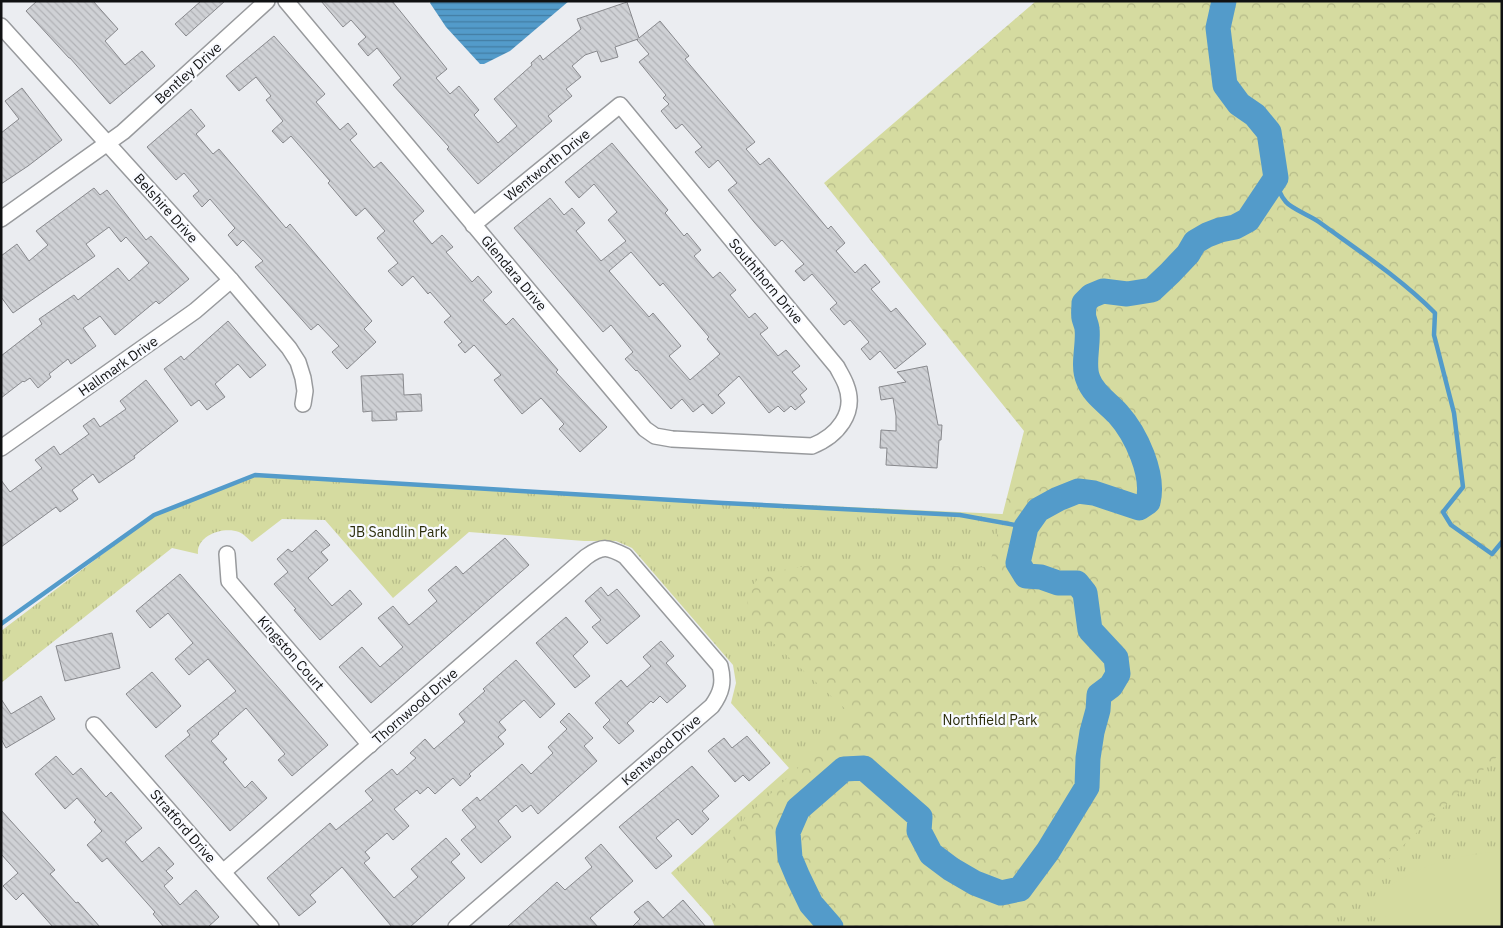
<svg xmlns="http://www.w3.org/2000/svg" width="1503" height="928" font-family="'IBM Plex Sans',sans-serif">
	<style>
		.grass { fill: url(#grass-tufts) }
		.forest { fill: url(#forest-crowns) }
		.garden { fill: #d5dba0 }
		.water { fill: url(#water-rules) }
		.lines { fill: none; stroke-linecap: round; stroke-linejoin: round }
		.stream { stroke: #539bca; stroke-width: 4.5 }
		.river { stroke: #539bca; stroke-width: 25 }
		.building { fill: url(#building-back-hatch); stroke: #88898d; fill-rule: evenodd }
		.minor-casing { stroke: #989a9d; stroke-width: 18 }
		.minor { stroke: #fff; stroke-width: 15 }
		.labels { text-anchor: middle; stroke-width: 4.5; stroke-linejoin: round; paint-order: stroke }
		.street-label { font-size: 14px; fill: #101112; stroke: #f8faff }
		.park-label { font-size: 14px; fill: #2b2d0b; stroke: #f8faff }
	</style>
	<defs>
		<pattern id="grass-tufts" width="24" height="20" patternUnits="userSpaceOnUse" patternTransform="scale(1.25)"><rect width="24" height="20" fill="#d5dba0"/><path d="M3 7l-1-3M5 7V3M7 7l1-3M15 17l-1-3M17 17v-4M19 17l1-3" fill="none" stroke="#b6bb89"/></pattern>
		<pattern id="forest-crowns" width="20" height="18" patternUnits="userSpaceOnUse" patternTransform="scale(1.25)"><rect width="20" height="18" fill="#d5dba0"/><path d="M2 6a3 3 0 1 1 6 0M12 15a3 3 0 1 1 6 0" fill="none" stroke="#b6bb89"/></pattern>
		<pattern id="water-rules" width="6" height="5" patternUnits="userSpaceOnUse" patternTransform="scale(1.25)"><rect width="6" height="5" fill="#539bca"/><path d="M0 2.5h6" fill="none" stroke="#437da3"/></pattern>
		<pattern id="building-back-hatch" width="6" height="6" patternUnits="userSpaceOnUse" patternTransform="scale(1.25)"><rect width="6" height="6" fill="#cfd1d5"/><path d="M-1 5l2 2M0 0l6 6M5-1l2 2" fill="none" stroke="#b1b2b6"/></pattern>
	</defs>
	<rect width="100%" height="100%" fill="#ebedf1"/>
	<path class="grass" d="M255,475L582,495L1115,519L1502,740V927H715L711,918L671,873L789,768L731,703L736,683L733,665L632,548L616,541H584L469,532L393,598L325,520L282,519L252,542C248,539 244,534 239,532C224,526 196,535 198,554L172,548L1,683V631L154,515Z"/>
	<polygon class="forest" points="1036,1 1502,1 1502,752 1317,927 738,927 726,880 728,846 745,818 853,716 747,619 748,593 761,574 822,563 989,567 1024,431 824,183"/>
	<path class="garden" d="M1492,852H1502V927H1393L1372,898C1411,868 1444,858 1492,852Z"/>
	<polygon class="water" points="431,1 569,1 510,51 484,64 480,64 446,27 430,3"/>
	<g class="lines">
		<g class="stream">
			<path d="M1276,178C1277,187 1280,195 1286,202C1292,209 1311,216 1319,222C1359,251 1400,278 1435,313L1434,335L1454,413L1463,487L1443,512L1451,525L1492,554L1502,542"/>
			<polyline points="1,624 154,515 255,475 723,503 960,515 1026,527"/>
		</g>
		<path class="river" d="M831,927L811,904L798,877L790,858L788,832L798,809L844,769L864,768L920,817L919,831L931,854L951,869L975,883L1001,893L1020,889L1048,851L1087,787L1088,758L1092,732L1098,710L1099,695L1111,686L1118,674L1116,658L1090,630L1085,593L1077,583H1058L1041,577L1026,576L1018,563L1026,527L1038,510L1058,499L1078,491L1094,493L1139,508L1148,502C1155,475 1136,434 1118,414C1108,403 1093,394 1088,379C1082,365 1089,344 1087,329C1087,326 1085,322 1084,318C1083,314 1084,308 1084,303L1091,296L1103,291L1127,294L1152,290L1170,273L1188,254L1195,242L1207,235L1220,230L1235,227L1248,220L1276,178L1269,132L1255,115L1239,104L1225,85L1218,28L1224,1"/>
	</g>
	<g class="building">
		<polygon points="37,1 93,1 118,29 105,41 125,65 142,51 155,66 110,104 70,58 69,58 26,11"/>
		<polygon points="201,1 225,1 186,36 175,24"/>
		<polygon points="321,1 392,1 447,69 436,78 450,94 459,86 479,110 474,115 498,143 517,126 494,99 532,65 531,63 540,55 543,60 581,29 577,19 627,2 639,38 660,21 689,56 685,59 755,142 746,149 760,165 769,158 828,229 831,226 845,243 836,251 855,273 865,264 880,282 871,289 891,312 896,308 926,344 895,369 880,351 870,360 861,349 869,342 850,320 844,325 830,309 837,303 812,274 804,281 795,271 804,264 782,240 775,246 754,222 728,190 737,183 718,160 709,168 695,152 702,147 682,124 676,129 661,111 669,104 663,98 666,95 639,62 649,54 637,40 638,39 615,47 618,57 601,62 597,51 585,55 572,66 581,77 566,89 572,96 548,116 552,121 478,184 447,149 449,147 393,85 401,78 377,48 368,56 358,44 366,37 351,20 343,27"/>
		<polygon points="274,36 325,94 316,102 340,130 348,123 357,134 350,140 374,168 381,162 424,211 413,221 432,244 442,235 453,247 446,252 472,282 478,276 492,292 483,300 506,325 513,318 558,370 556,372 607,427 580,452 559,429 564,424 541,398 522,414 494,380 501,375 474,345 465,353 458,345 462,342 444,322 451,316 430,292 428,294 413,276 402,286 388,271 398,263 377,238 385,231 365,208 356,216 328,183 330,181 291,136 283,143 272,131 283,121 266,100 271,96 256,77 239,91 226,76"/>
		<polygon points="22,88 62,140 28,166 1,184 1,133 19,119 5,101"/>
		<polygon points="191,109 205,126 196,134 213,154 219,149 286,228 290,224 372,321 364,329 376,342 347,369 332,352 339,346 318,324 311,330 255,267 263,261 243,240 237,246 228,235 235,228 210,199 202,207 193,196 199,191 184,173 176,180 147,147"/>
		<path d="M612,143L668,210L665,213L684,236L687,233L701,250L694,256L713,278L720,272L736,290L730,295L749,318L755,313L768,328L760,334L778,356L786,350L800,366L792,372L807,389L800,395L805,402L795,410L791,406L784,412L778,406L769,413L739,376L718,395L725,403L712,414L703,404L693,412L682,399L671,409L637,370L636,371L625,359L633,352L611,325L603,332L514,228L550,198L564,215L572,208L585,223L576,231L601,261L626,241L608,220L617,212L594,184L579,198L565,182ZM631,252L660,286L663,283L709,337L707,339L720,354L690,380L669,356L681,346L653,313L649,317L609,271Z"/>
		<polygon points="94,188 100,195 107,190 146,240 151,236 189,279 159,304 156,301 115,335 100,316 83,328 96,346 71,364 68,359 49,374 51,377 38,388 30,378 24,382 23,381 1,398 1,356 42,324 39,319 74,295 78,300 118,268 129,281 149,263 126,237 121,242 109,227 86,244 95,256 13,313 1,297 1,256 17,244 29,261 48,245 36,231"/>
		<polygon points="228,321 266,365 250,378 238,364 215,384 225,397 207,410 199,400 191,406 164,369 181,356 184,360"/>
		<polygon points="927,366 938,425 942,425 941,440 939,440 937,468 886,465 887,448 880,448 881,430 896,431 896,416 893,398 881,400 879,387 906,382 897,372"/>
		<polygon points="403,374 404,395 421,394 422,411 396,412 397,420 372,421 372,411 363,412 361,376"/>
		<polygon points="146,380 178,421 134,456 135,458 99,483 93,474 72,490 78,499 60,512 56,507 1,547 1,480 10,492 42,468 35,460 54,446 60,455 89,434 83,426 94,418 100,427 126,409 120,401"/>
		<polygon points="316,530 330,545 321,552 328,560 308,578 332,606 350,590 362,604 320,640 294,610 296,609 274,584 288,572 277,559 288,549 292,552"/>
		<polygon points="505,538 529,565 371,703 339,667 362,647 380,667 403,647 378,618 393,606 409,625 437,601 428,590 456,566 463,574"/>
		<polygon points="180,574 328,745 292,776 278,760 285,754 246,708 218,733 219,734 211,741 227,759 223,762 245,788 252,781 267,798 230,831 165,756 190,735 187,731 236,691 208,659 189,675 175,659 193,643 168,613 150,628 136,611"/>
		<polygon points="601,587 608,596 617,589 640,616 607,644 592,627 601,620 585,601"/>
		<polygon points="566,617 588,642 573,656 590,676 575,688 536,643"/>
		<polygon points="112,633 120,668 65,681 56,646"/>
		<polygon points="661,641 674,656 666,663 686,686 667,703 660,696 653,703 651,701 627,723 634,731 619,744 603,727 610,720 595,703 621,680 627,687 651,666 643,657"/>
		<polygon points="516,660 555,704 540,718 524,700 499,722 506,730 498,737 504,744 469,774 471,776 460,786 453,778 435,794 428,787 420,794 417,790 394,809 409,826 393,840 387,833 365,852 370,858 364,863 394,898 418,877 411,869 446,838 460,854 451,862 465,878 410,927 392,927 342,867 310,895 316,902 299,916 267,878 330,823 336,830 373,800 365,791 392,769 397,775 416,758 410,753 425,739 434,749 465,722 459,714 485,691 483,689"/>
		<polygon points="152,672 181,706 156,728 126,694"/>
		<polygon points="41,696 55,719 6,748 1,739 1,699 11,714"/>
		<polygon points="569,713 593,738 584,746 597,761 538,814 531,805 522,812 516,805 498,821 511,837 481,863 461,840 476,827 462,810 477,797 480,801 522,764 531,774 553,753 548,747 567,729 560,722"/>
		<polygon points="747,736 770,763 749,781 743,775 735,782 708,751 724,738 732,748"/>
		<polygon points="56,756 73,775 81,768 106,797 111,792 142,828 125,842 142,862 159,847 174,864 166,871 173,878 164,886 180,905 196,890 219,917 208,927 164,927 153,914 155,912 107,858 102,862 87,845 102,831 94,822 96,820 77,798 65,809 35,774"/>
		<polygon points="692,766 719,796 702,811 709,819 692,835 678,819 656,838 672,856 656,869 619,827"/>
		<polygon points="1,810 55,870 50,874 76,903 78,902 100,927 53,927 23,893 16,900 3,886 18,873 1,854"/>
		<polygon points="601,844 633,881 590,918 598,927 507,927 557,882 565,890 592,867 585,858"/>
		<polygon points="683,900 706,927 632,927 640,919 634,912 648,901 663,918"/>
	</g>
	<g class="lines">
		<g class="minor-casing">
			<g id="minor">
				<path d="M286,1L645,429L655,436L672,439L812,446C837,436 857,413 846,385C844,379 840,373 837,367L620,105L473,225"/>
				<polyline points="1,26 231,280 289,348 298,362 303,378 305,391 303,404"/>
				<polyline points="1,219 123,132 267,1"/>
				<polyline points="1,448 195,311 231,280"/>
				<polyline points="227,554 229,581 370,745"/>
				<polyline points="94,725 271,927"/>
				<path d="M223,872L586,557C603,545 608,547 625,556L720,666C724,682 722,692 712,706L456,927"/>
			</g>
		</g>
		<use href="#minor" class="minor"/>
	</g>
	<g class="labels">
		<g class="street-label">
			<text transform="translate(188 73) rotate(-42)" y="5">Bentley Drive</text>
			<text transform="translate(547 165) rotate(-39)" y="5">Wentworth Drive</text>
			<text transform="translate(166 208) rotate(48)" y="5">Belshire Drive</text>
			<text transform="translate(514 273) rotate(50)" y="5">Glendara Drive</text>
			<text transform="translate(766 281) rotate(50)" y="5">Souththorn Drive</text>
			<text transform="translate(118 366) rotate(-35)" y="5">Hallmark Drive</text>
			<text transform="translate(291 653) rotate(49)" y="5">Kingston Court</text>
			<text transform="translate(415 706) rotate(-41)" y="5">Thornwood Drive</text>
			<text transform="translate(661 750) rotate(-41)" y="5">Kentwood Drive</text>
			<text transform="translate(183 826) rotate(49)" y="5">Stratford Drive</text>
		</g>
		<g class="park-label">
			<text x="398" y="537">JB Sandlin Park</text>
			<text x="990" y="725">Northfield Park</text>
		</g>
	</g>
	<rect width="1503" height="928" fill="none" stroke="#101112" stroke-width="5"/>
</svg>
